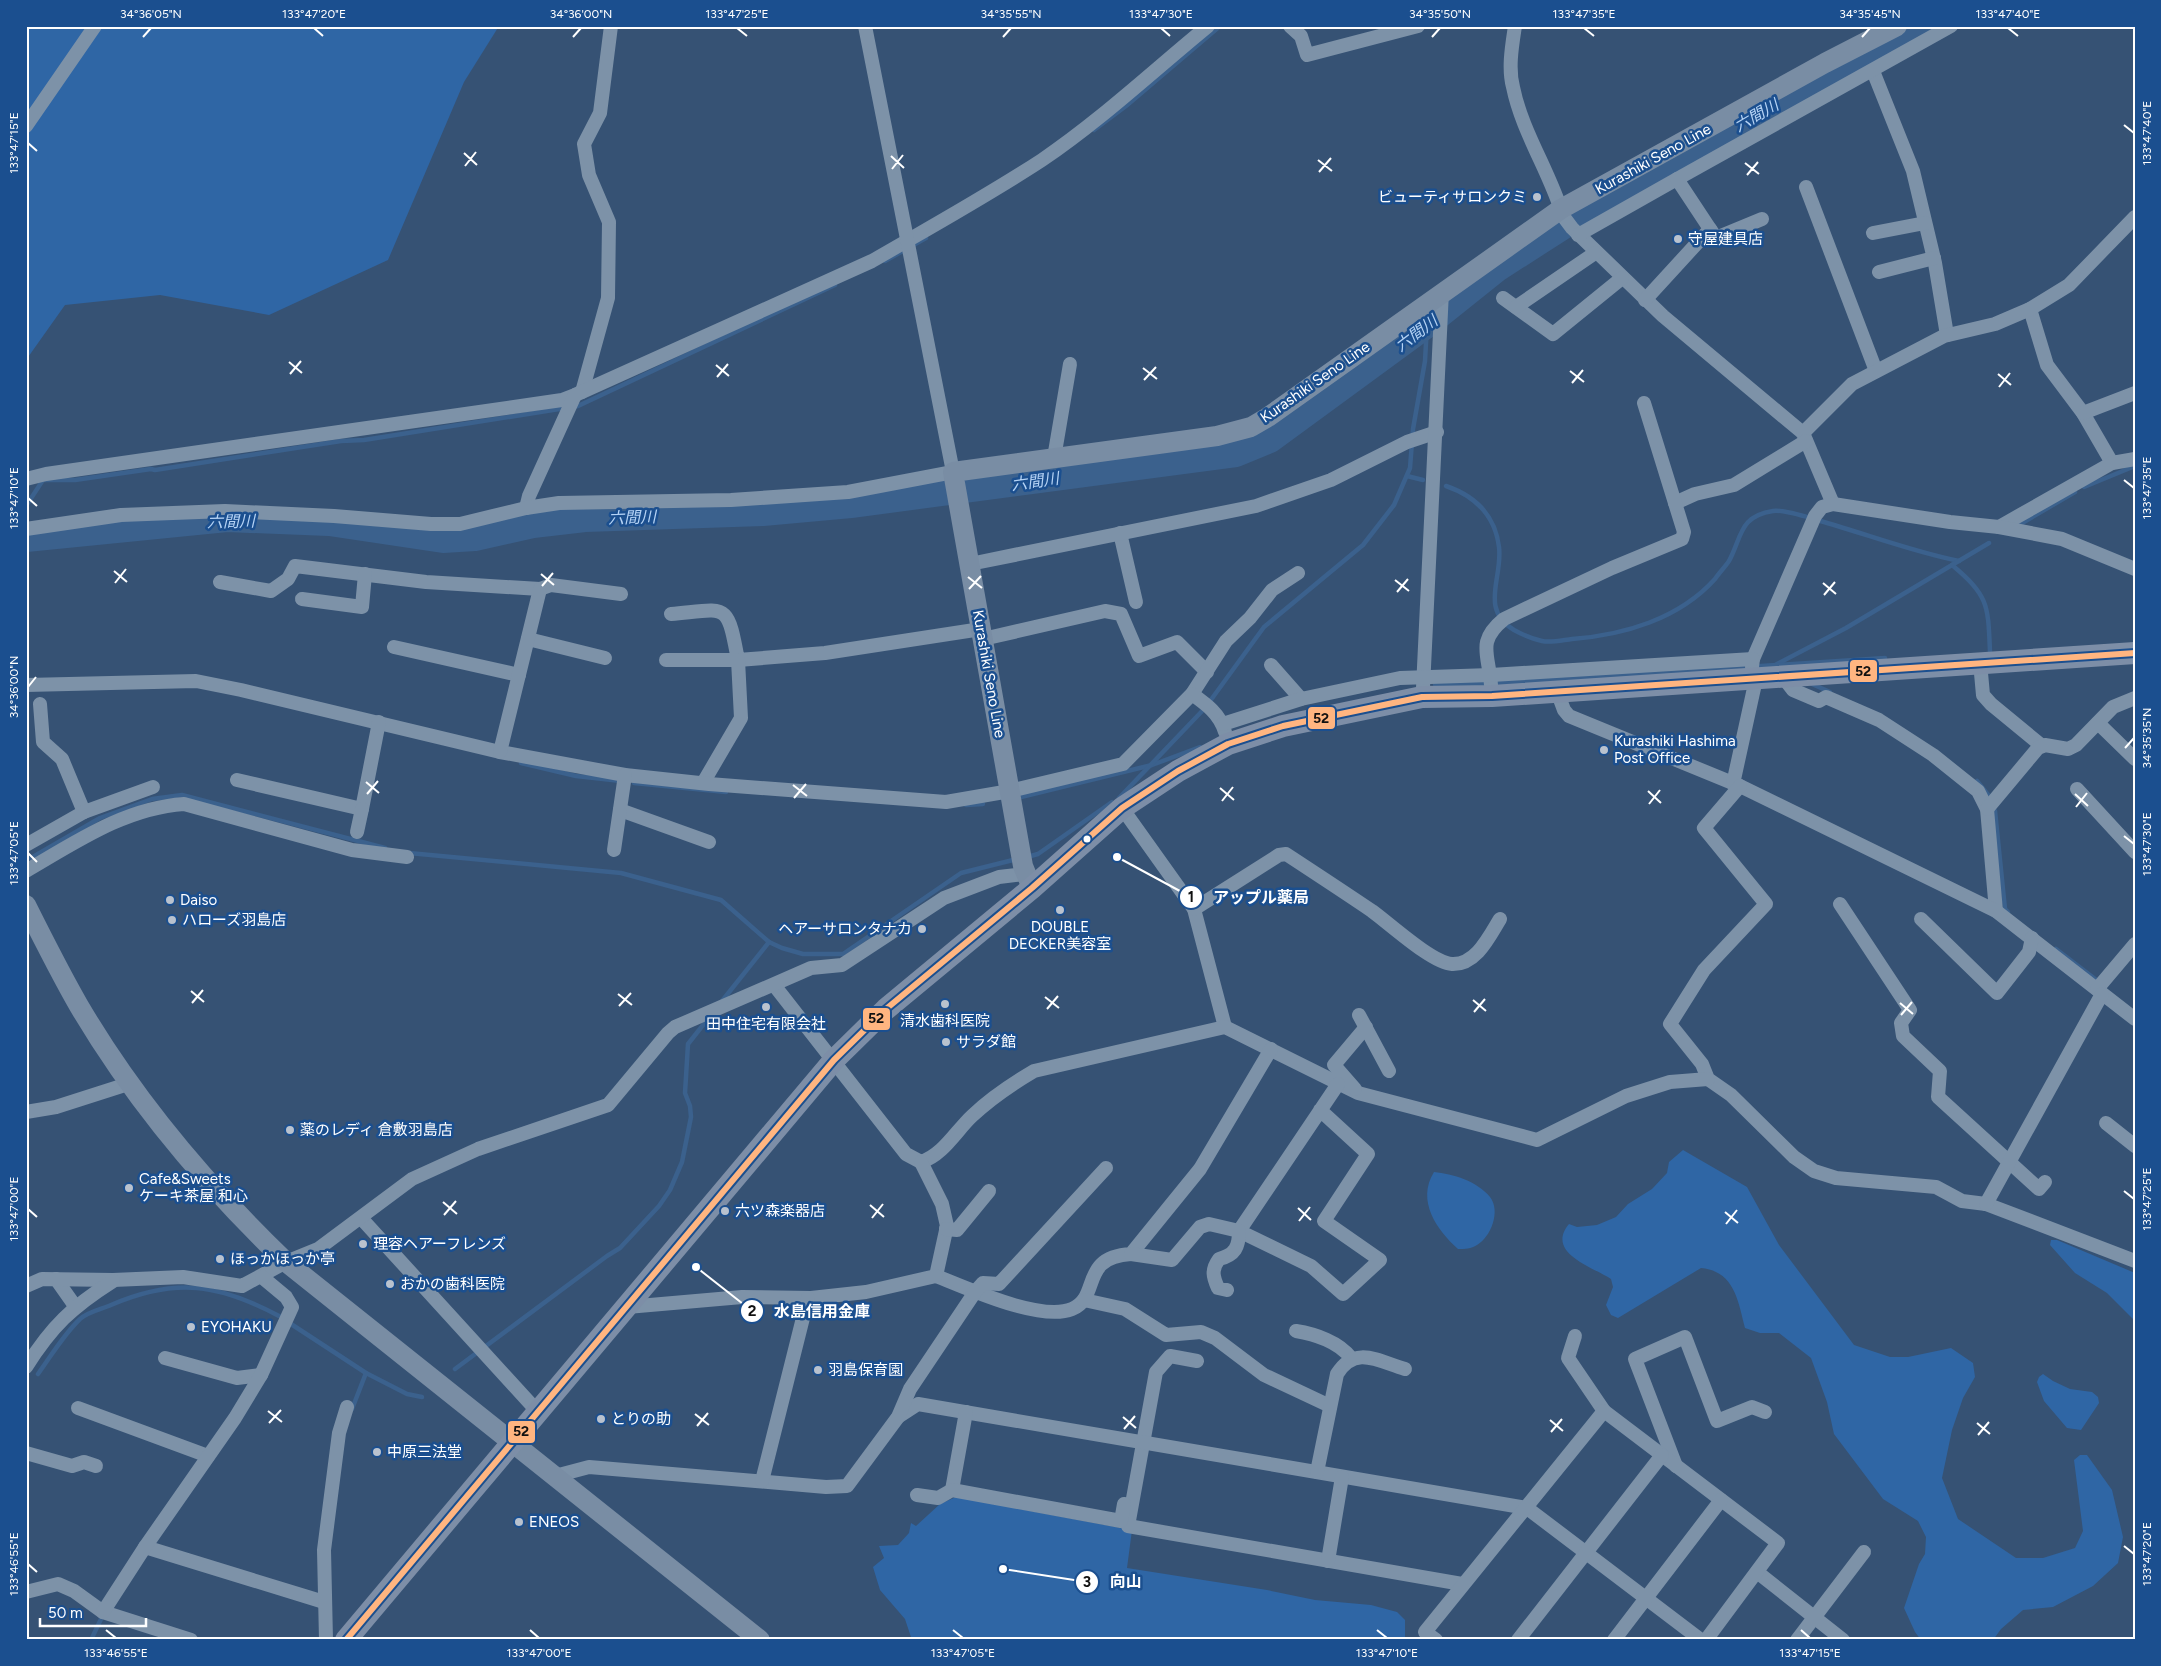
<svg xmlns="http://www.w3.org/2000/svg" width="2161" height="1666" font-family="Figtree,'Noto Sans JP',sans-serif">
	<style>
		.green { fill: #2f66a5 }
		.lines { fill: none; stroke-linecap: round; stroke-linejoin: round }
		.stream { stroke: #3b618d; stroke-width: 4.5 }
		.river { stroke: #3b618d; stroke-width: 26 }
		.street { stroke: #7d92a8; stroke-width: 14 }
		.secondary { stroke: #798da4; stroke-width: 20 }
		.primary { stroke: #7d8ea7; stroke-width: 22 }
		.bus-1-casing { stroke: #1b4f8f; stroke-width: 10 }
		.bus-1 { stroke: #ffb580; stroke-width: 6 }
		.ticks { fill: none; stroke: #fff; stroke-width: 2 }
		.poi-dot { fill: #b9c2ce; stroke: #1b4f8f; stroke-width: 2 }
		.bus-dot { fill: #fff; stroke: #1b4f8f; stroke-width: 2 }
		.labels { text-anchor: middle; stroke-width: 5; stroke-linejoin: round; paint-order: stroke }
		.street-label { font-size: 15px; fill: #fff; stroke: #1b4f8f }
		.poi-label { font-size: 15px; fill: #fff; stroke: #1b4f8f; text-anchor: start }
		.water-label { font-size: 16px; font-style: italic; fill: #b5d3f5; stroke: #1b4f8f }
		.leader { fill: none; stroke: #fff; stroke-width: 2 }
		.callout-dot { fill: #fff; stroke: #1b4f8f; stroke-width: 2 }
		.mark-label { font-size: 15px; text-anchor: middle; font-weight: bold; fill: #111 }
		.callout-label { font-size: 16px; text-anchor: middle; font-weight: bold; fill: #fff; stroke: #1b4f8f; stroke-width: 5; stroke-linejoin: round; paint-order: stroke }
		.line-badge { stroke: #1b4f8f; stroke-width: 2 }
		.pale-badge-label { font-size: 14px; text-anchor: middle; font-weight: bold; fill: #111 }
		.neatline { fill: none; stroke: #fff; stroke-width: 2 }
		.ticks-label { font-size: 12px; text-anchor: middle; fill: #fff }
	</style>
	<rect width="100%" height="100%" fill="#365274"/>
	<g class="green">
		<polygon points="26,26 499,26 464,82 388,260 269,315 160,295 65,305 26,360"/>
		<path d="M1683,1150L1747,1187L1779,1245L1854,1345L1890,1357H1908L1951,1348L1973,1363L1975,1377L1963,1398L1952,1430L1942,1478L1958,1519L2016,1558H2043L2075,1548L2083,1531L2074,1460L2080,1455H2087L2112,1490L2123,1537L2118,1563L2093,1586L2053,1607L2023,1610L2001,1629L1993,1640H1921L1915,1632L1904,1608L1919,1564L1925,1554L1926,1537L1918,1521L1883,1499L1834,1434L1827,1402L1811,1358L1779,1333H1760L1745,1328C1738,1300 1734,1271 1701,1268L1618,1318L1611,1315L1606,1305L1613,1287L1611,1279C1593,1267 1545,1253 1569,1224L1577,1227L1597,1225L1616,1217L1628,1204L1652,1189L1667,1173L1669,1162Z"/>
		<path d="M1434,1172C1453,1174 1477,1181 1490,1197C1501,1211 1491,1237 1477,1245C1471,1249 1465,1249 1458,1249C1437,1230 1416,1201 1434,1172Z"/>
		<polygon points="2051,1240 2057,1240 2135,1273 2135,1321 2107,1293 2075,1273 2050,1245"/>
		<polygon points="2043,1374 2053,1381 2070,1389 2092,1392 2098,1397 2099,1403 2081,1430 2067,1428 2044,1401 2037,1382 2039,1377"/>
		<polygon points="956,1497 1132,1530 1127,1568 1267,1590 1315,1600 1371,1605 1397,1612 1405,1620 1405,1640 912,1640 905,1619 880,1590 873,1567 884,1558 879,1546 898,1545 909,1533 911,1523 916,1526 940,1504"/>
	</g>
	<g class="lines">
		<g class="stream">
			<polyline points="1094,130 1126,106 1220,26"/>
			<polyline points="885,261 926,238"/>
			<polyline points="1407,476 1423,480"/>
			<path d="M1446,486C1475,496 1495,515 1499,547C1503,578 1479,609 1514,630C1523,635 1533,639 1542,641C1551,643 1563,640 1572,639C1624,635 1679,619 1715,579C1719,573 1725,567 1729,561C1742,537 1739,516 1773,511C1785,509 1812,519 1824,522C1869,535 1914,552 1959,561"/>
			<polyline points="2084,487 2135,466"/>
			<polyline points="26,506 43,480 75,480 151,469 155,470 341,441 364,440 578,406 835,285"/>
			<polyline points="2017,526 2075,492"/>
			<path d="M1952,565C1989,596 1988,605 1990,652"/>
			<polyline points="1777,664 1846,628 1989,543"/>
			<polyline points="1812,684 1830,692"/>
			<polyline points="1435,685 1484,684 1885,658"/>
			<polyline points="521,763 576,776 621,781"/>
			<polyline points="1977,781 1989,796"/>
			<polyline points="634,783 726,792"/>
			<polyline points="1021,797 1152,765 1200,747"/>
			<polyline points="1119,798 1205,708 1264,627 1363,545 1394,505 1410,468 1413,429 1425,361 1427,325"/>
			<polyline points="966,805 983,804"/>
			<polyline points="1995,811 2005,909 2008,912"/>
			<polyline points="409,853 621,873 721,900 769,942 782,948 803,954 843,954 961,873 1017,859"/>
			<polyline points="1027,857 1038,854 1112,802"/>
			<polyline points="31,858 100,818 152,799 182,795 385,848"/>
			<polyline points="2056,949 2099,982"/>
			<polyline points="722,1001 769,942"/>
			<polyline points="291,1324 366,1373 352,1409"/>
			<polyline points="455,1369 607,1256 620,1248 659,1206 670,1190 682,1162 691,1117 690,1106 685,1093 688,1044 707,1020"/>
			<polyline points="366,1373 407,1394 422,1397"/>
			<path d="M38,1374C51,1356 64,1334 80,1319C87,1312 102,1309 111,1305C176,1277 219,1284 279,1316"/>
			<polyline points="91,1640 101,1619"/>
		</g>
		<polyline class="river" points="26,539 227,519 329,523 443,540 475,538 533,525 585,519 763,513 851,505 1236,454 1270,440 1427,325 1497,269 1589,210 1783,100 1924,26"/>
		<g class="street">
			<polyline points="1290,26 1301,36 1307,55 1418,26"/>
			<path d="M1515,26C1512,46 1508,68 1513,87C1522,132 1550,172 1563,216L1572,228L1663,316L1803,433L1833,504"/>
			<polyline points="1873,71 1913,171 1935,263 1947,335"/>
			<polyline points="26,126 95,26"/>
			<polyline points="1806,187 1876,371"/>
			<polyline points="1710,229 1716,238 1762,219"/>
			<polyline points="1873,233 1925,223"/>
			<polyline points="1578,235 1677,179"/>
			<polyline points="1879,272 1934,258"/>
			<polyline points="1503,298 1553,334 1622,278"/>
			<polyline points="1645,300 1710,229 1677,179 1951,26"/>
			<polyline points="1516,307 1595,253"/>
			<polyline points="2030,309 2047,365 2083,413 2112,463"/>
			<polyline points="582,392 608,298 609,222 589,175 584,144 600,113 611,26"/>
			<polyline points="2083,413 2135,393"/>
			<polyline points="1803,433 1852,384 1944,336 1995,324 2030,309 2069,285 2135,217"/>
			<polyline points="1054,458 1070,364"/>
			<path d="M26,479L46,474L562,400L575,395L872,261C929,228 987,196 1042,160C1101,120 1153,71 1208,26"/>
			<polyline points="1675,503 1695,494 1734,485 1806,441"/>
			<polyline points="526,508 529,496 575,395"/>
			<polyline points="1999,527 2112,463 2135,459"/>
			<polyline points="26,529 121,515 225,511 334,516 431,524 460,524 526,508 559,503 731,500 848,492 953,472 865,26"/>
			<polyline points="1120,533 1136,602"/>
			<polyline points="970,564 1256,506 1331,480 1407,442 1437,432"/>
			<polyline points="220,582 271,591 288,579 295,566 426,582 540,589 551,585 621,594"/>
			<polyline points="302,599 362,607 365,574"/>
			<path d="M671,614C728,609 727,601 738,660L825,653L981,629"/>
			<polyline points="528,639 605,658"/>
			<polyline points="983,639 1105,611 1121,614 1139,656 1177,642 1207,672"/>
			<polyline points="394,647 519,675"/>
			<polyline points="666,660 738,660 741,718 703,783"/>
			<polyline points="1980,662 1983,695 1991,704 2042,746"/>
			<polyline points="1271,665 1301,699"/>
			<polyline points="1752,667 1753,659 1815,516 1822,507 1833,504 1950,522 1999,527 2062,539 2135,569"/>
			<polyline points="1783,677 1793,690 1819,701 1826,697 1879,720 1933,755 1978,791 1987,809 1996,911"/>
			<polyline points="26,685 196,681 241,690 500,752 625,775 709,784 946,802 1010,791 1123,764 1192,694 1226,641 1250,618 1272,590 1298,573"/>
			<path d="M1491,685C1489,654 1476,642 1504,619L1612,568L1682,539L1684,532L1644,403"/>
			<polyline points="1423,688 1442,291"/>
			<polyline points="1557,691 1564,710 1569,716 1740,786 1996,911 2135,1019"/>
			<path d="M1192,694C1206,704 1220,714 1225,732"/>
			<polyline points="40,704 43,742 62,759 84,812"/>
			<polyline points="2098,723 2135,759"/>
			<polyline points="1223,724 1301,699 1400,678 1491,675 1753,659"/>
			<polyline points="500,752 540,589"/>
			<polyline points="237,780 362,809 379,722"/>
			<polyline points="1733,784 1756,679"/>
			<polyline points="1740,786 1704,828 1766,904 1704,970 1670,1024 1702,1064 1708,1079 1731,1095 1794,1157 1814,1171 1836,1178 1936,1187 1962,1201 1986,1204 2135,1261"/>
			<polyline points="2077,789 2135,852"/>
			<polyline points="1122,808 1194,909 1225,1027"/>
			<polyline points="1987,809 2038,748 2045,745 2068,749 2076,745 2113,707 2135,698"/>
			<polyline points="620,810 709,842"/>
			<polyline points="357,832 362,809"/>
			<polyline points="26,845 84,812 153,787"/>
			<polyline points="614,850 625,775"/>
			<path d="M26,871C76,842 125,808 184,804L352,850L407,857"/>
			<polyline points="1840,904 1910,1010 1901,1023 1903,1036 1940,1071 1938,1097 2039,1189 2045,1182"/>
			<path d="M1194,909L1279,855L1286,854C1315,873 1344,892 1372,911C1390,924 1432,963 1452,964C1476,965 1489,937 1500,919"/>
			<polyline points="1921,919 1997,993 2029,952 2032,938"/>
			<path d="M774,985L906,1154L921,1162C943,1155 956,1131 972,1116C991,1098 1012,1084 1034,1071L1225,1027L1358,1093L1537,1140L1626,1096L1670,1082L1708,1079"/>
			<polyline points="2097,989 2135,944"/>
			<polyline points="1359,1015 1389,1071"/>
			<polyline points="1355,1089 1334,1065 1366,1027"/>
			<polyline points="1320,1110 1368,1154 1324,1221 1380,1260 1343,1294 1311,1266 1239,1231 1338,1084"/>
			<polyline points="26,1112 56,1107 131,1083"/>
			<polyline points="2106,1123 2135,1146"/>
			<path d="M921,1162L942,1204L947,1226L936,1276C967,1288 1040,1322 1072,1309C1101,1297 1079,1257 1131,1254L1200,1169L1271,1049"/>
			<polyline points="1986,1204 2102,994"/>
			<polyline points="361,1218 538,1412"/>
			<polyline points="946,1229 957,1230 989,1191"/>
			<path d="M1131,1254L1172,1260L1200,1227L1209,1224L1239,1231C1239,1247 1235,1255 1219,1259C1211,1270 1213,1277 1218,1288L1227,1290"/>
			<polyline points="56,1279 75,1306"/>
			<polyline points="26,1286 42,1279 113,1280 183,1277 242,1286 286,1262 318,1249 412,1179 478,1149 608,1105 668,1033 675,1027 811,968 842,965 944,898 999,877 1024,874"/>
			<polyline points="1084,1300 1125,1309 1166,1335 1201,1332 1215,1338 1264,1375 1330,1406"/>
			<polyline points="627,1307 742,1297 811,1298 866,1292 936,1276"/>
			<path d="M1296,1331C1315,1334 1339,1342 1351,1358"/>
			<polyline points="1575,1336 1568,1358 1604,1411"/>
			<polyline points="165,1358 237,1378 261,1375"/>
			<polyline points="1197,1361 1170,1356 1156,1372 1128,1526 1462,1584"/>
			<path d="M26,1367C52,1326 72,1307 113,1281"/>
			<polyline points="78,1408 208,1456"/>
			<polyline points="898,1417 918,1404 1527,1508 1701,1640"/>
			<polyline points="26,1453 72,1466 84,1462 96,1466"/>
			<polyline points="1676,1466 1635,1359 1685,1337 1717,1421 1752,1407 1765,1412"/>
			<path d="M1317,1472L1337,1374C1355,1345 1378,1361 1405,1369"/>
			<polyline points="555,1476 589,1467 826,1487 847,1486 898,1417 910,1389 975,1292 983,1283 999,1284 1106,1168"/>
			<polyline points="762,1481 808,1298"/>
			<polyline points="952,1490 966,1412"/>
			<polyline points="917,1495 938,1498 952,1490 1121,1521 1124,1504"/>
			<polyline points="145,1547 324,1602"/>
			<polyline points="1328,1561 1342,1477"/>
			<polyline points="1757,1572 1843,1640"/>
			<polyline points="26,1592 58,1584 74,1591 103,1612 191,1640"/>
			<polyline points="103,1612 145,1547 235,1418 261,1375 292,1307 286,1297 262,1277"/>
			<polyline points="326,1640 324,1550 339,1433 347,1407"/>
			<polyline points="1436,1640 1425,1632 1604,1411 1778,1543 1706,1640"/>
			<polyline points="1518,1640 1662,1455"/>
			<polyline points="1614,1640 1721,1500"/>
			<polyline points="1797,1640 1864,1552"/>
		</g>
		<g class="secondary">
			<polyline points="1032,888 1023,866 953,472 1217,436 1251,427 1268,417 1561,209 1825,63 1897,26"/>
			<path d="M26,905C43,939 60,973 79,1006C135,1101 207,1186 286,1262L760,1640"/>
		</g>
		<polyline class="primary" points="346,1640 834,1060 886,1009 1032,888 1122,808 1178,771 1228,744 1283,726 1422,697 1492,696 2135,653"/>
		<g class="bus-1-casing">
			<polyline id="bus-1" points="346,1640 834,1060 886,1009 1032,888 1122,808 1178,771 1228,744 1283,726 1422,697 1492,696 2135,653"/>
		</g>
		<use href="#bus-1" class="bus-1"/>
	</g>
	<path class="ticks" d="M314,28L323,36M737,28L747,36M1161,28L1170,36M1584,28L1594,36M2008,28L2018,36M143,37L151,28M573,37L581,28M1003,37L1011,28M1432,37L1440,28M1862,37L1870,28M2124,125L2134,133M28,143L37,151M464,153L477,165M891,156L904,168M1318,160L1332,171M1745,163L1759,174M465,166L476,152M892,169L903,155M1319,172L1331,158M1747,175L1758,162M289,362L302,373M716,365L729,376M1143,368L1157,379M1570,371L1584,382M290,374L301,361M1998,374L2011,385M717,377L728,364M1144,380L1156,367M1572,383L1583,370M1999,387L2010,373M2124,480L2134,488M28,498L37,506M114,571L127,582M541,574L554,585M968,577L982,588M1395,580L1409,591M115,583L126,569M1823,583L1836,594M542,586L553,573M969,589L981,576M1397,592L1408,579M1824,595L1835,582M28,687L36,677M2125,748L2134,738M366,782L379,793M793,785L807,796M1220,788L1234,800M1648,791L1661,803M367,794L378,781M2075,794L2088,806M794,798L806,784M1222,801L1233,787M1649,804L1660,790M2076,807L2087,793M2124,836L2134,844M28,853L37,862M191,991L204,1002M618,994L632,1005M1045,997L1059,1008M1473,1000L1486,1011M192,1003L203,990M1900,1003L1913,1014M619,1006L631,993M1047,1009L1058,996M1474,1012L1485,999M1901,1015L1912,1002M2124,1191L2134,1199M443,1202L457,1214M870,1205L884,1217M1298,1208L1311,1220M28,1209L37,1217M1725,1212L1738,1223M444,1215L456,1201M872,1218L883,1204M1299,1221L1310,1207M1726,1224L1737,1210M268,1411L282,1422M695,1414L709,1425M1123,1417L1136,1428M1550,1420L1563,1431M269,1423L281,1410M1977,1423L1990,1434M697,1426L708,1413M1124,1429L1135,1416M1551,1432L1562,1419M1978,1435L1989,1422M2124,1546L2134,1554M28,1564L37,1572M106,1630L116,1638M530,1630L539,1638M953,1630L963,1638M1377,1630L1387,1638M1801,1630L1810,1638"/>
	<g class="poi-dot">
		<circle cx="1537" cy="197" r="5"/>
		<circle cx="1678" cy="239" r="5"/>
		<circle cx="1604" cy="750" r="5"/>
		<circle cx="170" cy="900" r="5"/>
		<circle cx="1060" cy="910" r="5"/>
		<circle cx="172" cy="920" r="5"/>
		<circle cx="922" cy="929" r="5"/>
		<circle cx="945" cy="1004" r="5"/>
		<circle cx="766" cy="1007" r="5"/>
		<circle cx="946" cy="1042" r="5"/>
		<circle cx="290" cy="1130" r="5"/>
		<circle cx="129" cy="1188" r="5"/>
		<circle cx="725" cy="1211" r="5"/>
		<circle cx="363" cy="1244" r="5"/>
		<circle cx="220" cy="1259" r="5"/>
		<circle cx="390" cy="1284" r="5"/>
		<circle cx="191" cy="1327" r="5"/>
		<circle cx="818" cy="1370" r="5"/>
		<circle cx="601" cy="1419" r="5"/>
		<circle cx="377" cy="1452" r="5"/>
		<circle cx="519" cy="1522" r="5"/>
	</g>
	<circle class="bus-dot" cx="1087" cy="839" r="4.5"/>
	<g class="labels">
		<g class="street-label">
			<text transform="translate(1653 159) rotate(-29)" y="5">Kurashiki Seno Line</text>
			<text transform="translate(1315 382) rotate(-35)" y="5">Kurashiki Seno Line</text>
			<text transform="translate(989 674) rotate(80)" y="5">Kurashiki Seno Line</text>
		</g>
		<g class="poi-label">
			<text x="1527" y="202" text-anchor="end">ビューティサロンクミ</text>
			<text x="1688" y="244">守屋建具店</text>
			<text x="1614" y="746">Kurashiki Hashima<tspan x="1614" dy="17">Post Office</tspan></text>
			<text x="180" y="905">Daiso</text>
			<text x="182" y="925">ハローズ羽島店</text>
			<text x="1060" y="932" text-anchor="middle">DOUBLE<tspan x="1060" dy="17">DECKER美容室</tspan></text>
			<text x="912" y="934" text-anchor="end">ヘアーサロンタナカ</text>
			<text x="945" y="1026" text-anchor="middle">清水歯科医院</text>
			<text x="766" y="1029" text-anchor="middle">田中住宅有限会社</text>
			<text x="956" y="1047">サラダ館</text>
			<text x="300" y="1135">薬のレディ 倉敷羽島店</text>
			<text x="139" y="1184">Cafe&amp;Sweets<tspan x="139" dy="17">ケーキ茶屋 和心</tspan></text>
			<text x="735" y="1216">六ツ森楽器店</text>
			<text x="373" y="1249">理容ヘアーフレンズ</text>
			<text x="230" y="1264">ほっかほっか亭</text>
			<text x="400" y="1289">おかの歯科医院</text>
			<text x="201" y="1332">EYOHAKU</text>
			<text x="828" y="1375">羽島保育園</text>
			<text x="611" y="1424">とりの助</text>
			<text x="387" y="1457">中原三法堂</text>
			<text x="529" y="1527">ENEOS</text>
		</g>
		<g class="water-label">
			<text transform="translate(1756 115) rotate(-30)" y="6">六間川</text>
			<text transform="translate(1416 333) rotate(-37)" y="6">六間川</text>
			<text transform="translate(1035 481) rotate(-8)" y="6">六間川</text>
			<text transform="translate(632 517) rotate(-2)" y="6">六間川</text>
			<text transform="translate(231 521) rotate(-1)" y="6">六間川</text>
		</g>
	</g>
	<path class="leader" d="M1117 857L1191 897M696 1267L752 1311M1003 1569L1087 1582"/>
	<g class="callout-dot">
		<circle cx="1117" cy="857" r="5"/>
		<circle cx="696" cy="1267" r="5"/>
		<circle cx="1003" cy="1569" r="5"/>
		<circle cx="1191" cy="897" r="12"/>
		<circle cx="752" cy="1311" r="12"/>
		<circle cx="1087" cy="1582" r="12"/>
	</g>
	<g class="mark-label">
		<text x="1191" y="902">1</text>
		<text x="752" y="1316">2</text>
		<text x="1087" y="1587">3</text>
	</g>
	<g class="callout-label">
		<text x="1261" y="903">アップル薬局</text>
		<text x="822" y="1317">水島信用金庫</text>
		<text x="1126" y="1587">向山</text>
	</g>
	<g class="line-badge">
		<rect x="1849" y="659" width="29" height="24" rx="5" fill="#ffb580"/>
		<rect x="1307" y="706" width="29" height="24" rx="5" fill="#ffb580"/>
		<rect x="862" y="1007" width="29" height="24" rx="5" fill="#ffb580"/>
		<rect x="507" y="1420" width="29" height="24" rx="5" fill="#ffb580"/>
	</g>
	<g class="pale-badge-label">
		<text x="1863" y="676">52</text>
		<text x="1321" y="723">52</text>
		<text x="876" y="1023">52</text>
		<text x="521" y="1436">52</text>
	</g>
	<rect width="2161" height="1666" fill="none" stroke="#1b4f8f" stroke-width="55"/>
	<path d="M40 1618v8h106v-8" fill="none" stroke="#ffffff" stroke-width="2.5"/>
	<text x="48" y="1618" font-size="15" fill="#ffffff" stroke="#1b4f8f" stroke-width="4" paint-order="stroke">50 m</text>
	<rect x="28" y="28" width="2106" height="1610" class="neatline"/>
	<g class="ticks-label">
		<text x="151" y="18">34°36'05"N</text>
		<text x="314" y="18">133°47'20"E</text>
		<text x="581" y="18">34°36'00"N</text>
		<text x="737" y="18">133°47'25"E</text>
		<text x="1011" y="18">34°35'55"N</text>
		<text x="1161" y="18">133°47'30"E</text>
		<text x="1440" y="18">34°35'50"N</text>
		<text x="1584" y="18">133°47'35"E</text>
		<text x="1870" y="18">34°35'45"N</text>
		<text x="2008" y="18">133°47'40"E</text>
		<text transform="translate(2147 133) rotate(-90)" y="4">133°47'40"E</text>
		<text transform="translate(14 143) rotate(-90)" y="4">133°47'15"E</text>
		<text transform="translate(2147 488) rotate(-90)" y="4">133°47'35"E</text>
		<text transform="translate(14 498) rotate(-90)" y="4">133°47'10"E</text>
		<text transform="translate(14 687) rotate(-90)" y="4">34°36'00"N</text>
		<text transform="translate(2147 738) rotate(-90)" y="4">34°35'35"N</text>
		<text transform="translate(2147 844) rotate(-90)" y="4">133°47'30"E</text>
		<text transform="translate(14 853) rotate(-90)" y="4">133°47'05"E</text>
		<text transform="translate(2147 1199) rotate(-90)" y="4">133°47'25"E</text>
		<text transform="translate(14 1209) rotate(-90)" y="4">133°47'00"E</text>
		<text transform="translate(2147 1554) rotate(-90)" y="4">133°47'20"E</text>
		<text transform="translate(14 1564) rotate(-90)" y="4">133°46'55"E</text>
		<text x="116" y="1657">133°46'55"E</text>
		<text x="539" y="1657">133°47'00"E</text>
		<text x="963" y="1657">133°47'05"E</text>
		<text x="1387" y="1657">133°47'10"E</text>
		<text x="1810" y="1657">133°47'15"E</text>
	</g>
</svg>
